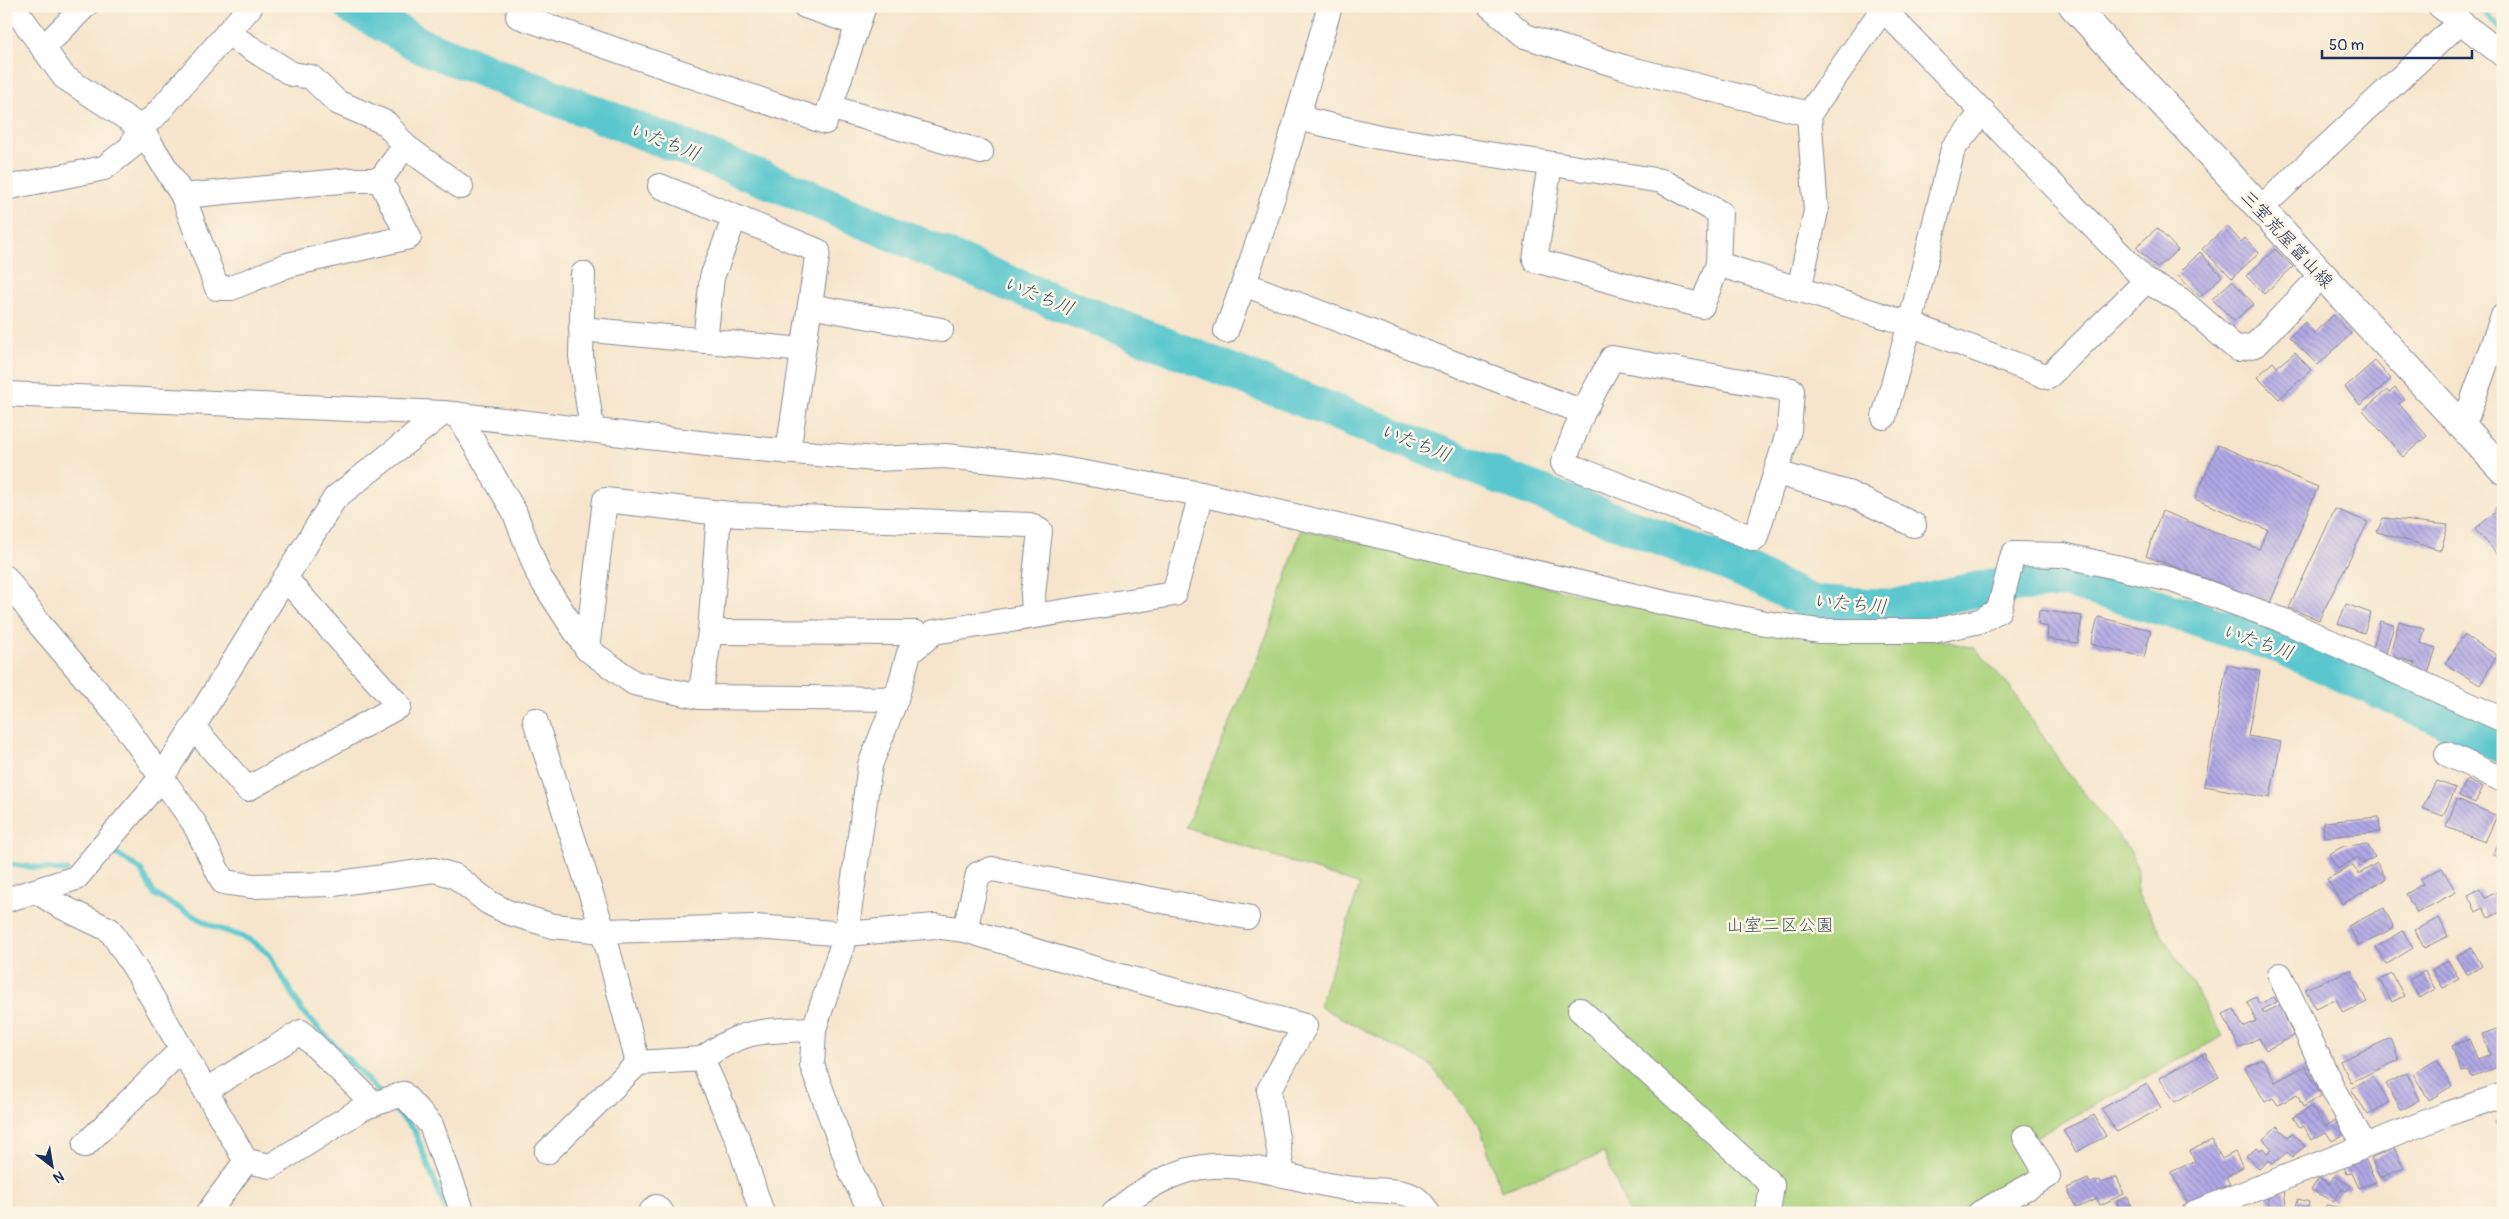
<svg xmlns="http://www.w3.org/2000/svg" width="2509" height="1219" font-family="Pangolin,'Klee One',sans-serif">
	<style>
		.park { fill: #acd37d; stroke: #64816e }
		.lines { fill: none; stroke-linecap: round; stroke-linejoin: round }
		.stream { stroke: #5ac7ce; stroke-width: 6 }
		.river { stroke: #5ac7ce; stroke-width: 36 }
		.building { fill: url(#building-back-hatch) }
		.minor-casing { stroke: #888a95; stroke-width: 26 }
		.major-casing { stroke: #888a95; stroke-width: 30 }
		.minor { stroke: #fff; stroke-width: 24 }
		.major { stroke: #fff; stroke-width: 28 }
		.labels { text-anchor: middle; stroke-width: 5; stroke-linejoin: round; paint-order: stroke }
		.street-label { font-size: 18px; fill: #1b2f5e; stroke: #fcf5e5 }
		.park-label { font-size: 18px; fill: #3f5866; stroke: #fcf5e5 }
		.water-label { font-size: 19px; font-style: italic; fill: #2b557a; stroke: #fcf5e5 }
	</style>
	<defs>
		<pattern id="building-back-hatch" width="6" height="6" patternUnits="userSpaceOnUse" patternTransform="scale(1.25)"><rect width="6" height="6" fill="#b1a8e5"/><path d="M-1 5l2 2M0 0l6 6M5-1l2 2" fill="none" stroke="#8f89bd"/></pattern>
	</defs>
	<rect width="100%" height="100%" fill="#fcf5e5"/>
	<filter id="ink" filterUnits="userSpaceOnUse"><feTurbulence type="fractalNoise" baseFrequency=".02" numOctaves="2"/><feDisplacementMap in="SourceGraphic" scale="10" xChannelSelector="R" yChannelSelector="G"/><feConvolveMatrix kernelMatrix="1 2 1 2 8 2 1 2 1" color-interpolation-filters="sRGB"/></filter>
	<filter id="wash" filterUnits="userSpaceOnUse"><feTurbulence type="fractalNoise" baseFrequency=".0096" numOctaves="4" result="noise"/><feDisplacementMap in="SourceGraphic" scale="20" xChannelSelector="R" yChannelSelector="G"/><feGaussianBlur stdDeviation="1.12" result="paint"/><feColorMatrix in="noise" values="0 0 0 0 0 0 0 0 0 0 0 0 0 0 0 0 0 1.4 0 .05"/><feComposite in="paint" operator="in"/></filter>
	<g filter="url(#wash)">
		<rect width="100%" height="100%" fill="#f6e5cc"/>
		<polygon class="park" points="1301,529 1664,614 1940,640 1975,648 2009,686 2067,772 2129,849 2137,867 2137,893 2223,1036 2015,1148 2024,1170 2022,1180 1953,1213 1629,1213 1604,1153 1501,1191 1479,1124 1429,1064 1319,1006 1360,885 1186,827 1269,630"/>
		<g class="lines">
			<g class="stream">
				<polyline points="2478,6 2503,31"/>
				<polyline points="108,848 141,870 154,894 210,925 251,940 269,954 302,1011 379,1092"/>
				<polyline points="6,864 64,871 67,870"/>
				<polyline points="389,1103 414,1130 447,1213"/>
			</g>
			<polyline class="river" points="351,6 422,46 790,189 1008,283 1441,454 1736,567 1812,603 1893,607 1989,587 2066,580 2169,610 2283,647 2503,746"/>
		</g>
		<g id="blocks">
			<g class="building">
				<polygon points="2227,226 2241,242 2245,238 2259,253 2232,278 2202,249"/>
				<polygon points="2157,228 2178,250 2157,268 2136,247"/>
				<polygon points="2275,249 2293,267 2264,294 2246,276"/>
				<polygon points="2200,252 2222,276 2200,297 2177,275"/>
				<polygon points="2232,281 2254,304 2234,321 2212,299"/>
				<polygon points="2333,315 2351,334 2318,365 2289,337 2305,322 2314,333"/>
				<polygon points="2295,352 2311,370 2279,399 2257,377 2273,362 2277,367"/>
				<polygon points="2375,361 2391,379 2360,405 2345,387"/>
				<polygon points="2395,388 2405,399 2399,404 2427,436 2403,457 2363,410 2387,390 2389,393"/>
				<polygon points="2218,445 2318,487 2270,603 2146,556 2162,511 2259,549 2268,530 2195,499"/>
				<polygon points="2503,501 2503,552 2498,555 2475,529 2497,511 2495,508"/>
				<polygon points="2335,509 2368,522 2319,620 2289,608"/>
				<polygon points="2383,518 2448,525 2441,550 2377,532"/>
				<polygon points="2346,604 2371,613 2364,633 2338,624"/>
				<polygon points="2039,610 2082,616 2078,643 2047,639 2048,627 2038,625"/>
				<polygon points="2098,617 2151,630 2144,657 2091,644"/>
				<polygon points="2380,621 2394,625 2386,653 2373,649"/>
				<polygon points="2399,621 2425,629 2421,643 2436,648 2428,674 2413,669 2415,663 2390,655"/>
				<polygon points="2464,635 2497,655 2480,685 2445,664"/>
				<polygon points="2227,665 2260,671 2248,736 2281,742 2270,798 2204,786"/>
				<polygon points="2467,780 2483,787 2475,803 2459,796"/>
				<polygon points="2436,781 2456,788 2443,816 2422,808"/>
				<polygon points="2457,799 2497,816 2485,842 2446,827"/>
				<polygon points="2379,817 2380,832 2324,837 2323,822"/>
				<polygon points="2503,835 2503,859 2493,854"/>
				<polygon points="2367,844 2375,857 2362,864 2358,857 2338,869 2329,854 2344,846"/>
				<polygon points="2377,863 2386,879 2342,904 2327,879 2353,865 2359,874"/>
				<polygon points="2442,868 2456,892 2417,913 2406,894 2423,884 2420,879"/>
				<polygon points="2480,889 2485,898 2503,889 2503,911 2488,918 2483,908 2476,912 2468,895"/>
				<polygon points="2384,908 2394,928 2359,945 2348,926"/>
				<polygon points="2439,918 2448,936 2424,948 2415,930"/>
				<polygon points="2403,931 2413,948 2387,964 2376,947"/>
				<polygon points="2472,948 2482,966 2467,975 2456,957"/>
				<polygon points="2448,960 2459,979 2443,988 2432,970"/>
				<polygon points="2351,970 2367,1002 2343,1013 2336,999 2315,1008 2305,989"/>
				<polygon points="2425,971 2435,989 2420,998 2409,980"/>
				<polygon points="2392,974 2404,996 2392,1002 2380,980"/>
				<polygon points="2256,997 2259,1004 2274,997 2277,1002 2262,1010 2264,1013 2280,1005 2294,1036 2266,1050 2259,1038 2239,1048 2223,1014 2234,1009 2243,1027 2256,1021 2247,1002"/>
				<polygon points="2503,1027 2503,1065 2471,1077 2468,1070 2461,1072 2452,1046 2469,1039 2478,1060 2490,1055 2482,1034"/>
				<polygon points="2391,1038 2399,1060 2351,1082 2340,1061"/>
				<polygon points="2205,1053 2219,1077 2175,1102 2159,1078"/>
				<polygon points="2263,1059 2275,1082 2305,1066 2321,1096 2303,1107 2297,1095 2278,1105 2273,1098 2265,1102 2245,1068"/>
				<polygon points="2436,1060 2452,1086 2429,1100 2413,1074"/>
				<polygon points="2407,1073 2420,1100 2401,1110 2386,1084"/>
				<polygon points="2373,1076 2389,1102 2368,1115 2351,1089"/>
				<polygon points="2147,1084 2161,1108 2117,1132 2101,1109"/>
				<polygon points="2311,1107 2326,1126 2336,1120 2345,1134 2332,1141 2326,1132 2311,1140 2303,1126 2300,1128 2293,1117"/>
				<polygon points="2094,1115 2106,1136 2076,1152 2063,1130"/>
				<polygon points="2503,1118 2503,1138 2495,1121"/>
				<polygon points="2277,1126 2288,1137 2292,1133 2305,1146 2292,1157 2287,1152 2273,1164 2269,1160 2259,1169 2246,1156 2257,1148 2260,1150 2263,1148 2267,1153 2272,1149 2263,1139"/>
				<polygon points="2212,1140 2222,1159 2235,1152 2243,1167 2226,1177 2230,1184 2189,1205 2171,1172 2195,1161 2190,1151"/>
				<polygon points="2394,1148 2404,1168 2380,1178 2371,1159"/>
				<polygon points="2365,1159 2376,1182 2359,1188 2352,1173 2347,1174 2344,1167"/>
				<polygon points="2334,1176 2351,1186 2347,1191 2342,1189 2334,1201 2311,1190 2319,1178 2329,1184"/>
				<polygon points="2117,1177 2124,1194 2100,1205 2097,1199 2076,1208 2067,1188 2088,1179 2090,1183 2100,1180 2101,1183"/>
				<polygon points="2284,1190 2287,1213 2270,1213 2267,1191"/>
				<polygon points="2128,1197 2132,1209 2127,1210 2128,1213 2115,1213 2114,1211 2119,1209 2117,1201"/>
				<polygon points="2298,1199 2309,1202 2306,1213 2295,1213"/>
				<polygon points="2326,1205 2342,1208 2341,1213 2324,1213"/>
			</g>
		</g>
	</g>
	<g filter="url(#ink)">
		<use href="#blocks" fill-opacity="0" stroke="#888a95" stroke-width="1"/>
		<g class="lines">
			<g class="minor-casing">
				<g id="minor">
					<polyline points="13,6 64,77 140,127 154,117 251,6"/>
					<polyline points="521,6 518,16 825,122 864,6"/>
					<polyline points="805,6 858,24"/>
					<polyline points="1490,6 1525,36 1623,67 1809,114"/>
					<polyline points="2440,6 2503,55"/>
					<polyline points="1883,9 2146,281 2181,300 2237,349 2255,345 2321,276"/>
					<polyline points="43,48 85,6"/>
					<polyline points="830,107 981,152"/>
					<polyline points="1298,118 1379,137 1662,181 1720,213 1718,264 1910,324 2048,377 2146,281"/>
					<polyline points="140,127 183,196 351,180 380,180 405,146 386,123 337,102 311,77 292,74 227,33"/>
					<polyline points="405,146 461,187"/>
					<polyline points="1550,164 1535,260 1702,306 1718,264"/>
					<polyline points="660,186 818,251 788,452"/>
					<polyline points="6,188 104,168 131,147 140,127"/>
					<polyline points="183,196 217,288 231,288 288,265 409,237 380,180"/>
					<polyline points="2260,209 2460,22"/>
					<polyline points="583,274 581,356 592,429"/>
					<polyline points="1244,284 1583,412"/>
					<polyline points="1799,290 1816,211 1809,114 1885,6"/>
					<polyline points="810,306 941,330"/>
					<polyline points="581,329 803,350"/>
					<path d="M1226,331C1267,225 1298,116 1330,6"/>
					<polyline points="705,341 712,277 735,217"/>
					<polygon points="1612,358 1792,390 1789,430 1755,539 1563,463 1583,412"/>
					<polyline points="6,394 443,413 725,446 875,459 945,456 1051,467 1201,494 1665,603 1765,623 1819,631 1933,631 1980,621 1999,610 2013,554 2063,555 2172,580 2282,620 2503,720"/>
					<polyline points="457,414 514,511 539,576 587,649 634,683 700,697 896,699"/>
					<polyline points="1884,417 1910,324 1953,149 1983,111"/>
					<polyline points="2463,427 2503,316"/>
					<polyline points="1776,473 1848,493 1914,525"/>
					<polyline points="6,578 40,625 118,716 194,823 223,882 252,886 333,884 434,870 455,876 488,902 507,912 553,926 603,931 755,927 846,934 935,926 965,930 978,874 992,869 1247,917"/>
					<polyline points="710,632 916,633 923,641"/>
					<polyline points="587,649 605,500 739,515 1030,525 1040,531 1033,594 1034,616"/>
					<polyline points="700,697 710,632 719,513"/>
					<polyline points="535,720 603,931 638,1063 702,1059"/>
					<polyline points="193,727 247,789 399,706 285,578"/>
					<polyline points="2447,754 2503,780"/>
					<polyline points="36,891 58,905 110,930 138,973 246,1161 271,1166 363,1108 403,1094 431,1125 463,1213"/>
					<polyline points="6,900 76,878 162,777 335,498 443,413"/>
					<polyline points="965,930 1099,970 1305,1026 1269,1090 1283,1175"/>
					<polyline points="2280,975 2334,1091 2365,1146"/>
					<polyline points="1580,1010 1772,1185 1768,1213"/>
					<polyline points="206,1090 301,1032 374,1104"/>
					<polyline points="85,1145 182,1049"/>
					<polyline points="547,1152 638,1063"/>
					<polyline points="208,1213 246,1161"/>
					<polyline points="650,1213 656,1207 662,1213"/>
					<path d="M762,1213L738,1140L702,1059C744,1028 764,1031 814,1029"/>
					<polyline points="872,1213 852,1174 812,1065 814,1029 846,934 870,765 896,699 909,653 934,632 1174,594 1201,494"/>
					<path d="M1114,1213C1140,1190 1176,1168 1212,1166C1257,1163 1301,1182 1346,1188C1365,1191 1384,1189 1403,1193C1415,1195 1422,1202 1428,1213"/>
					<polyline points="1980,1213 2048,1176 2025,1137"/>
					<polyline points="2194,1213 2447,1114 2503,1095"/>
				</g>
			</g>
			<g class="major-casing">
				<polyline id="major" points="2073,6 2503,470"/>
			</g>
			<use href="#minor" class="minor"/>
			<use href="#major" class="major"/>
		</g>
	</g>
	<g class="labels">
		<g class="street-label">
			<text transform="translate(2287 239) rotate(47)" y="6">三室荒屋富山線</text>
		</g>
		<g class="park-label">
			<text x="1780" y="931">山室二区公園</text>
		</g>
		<g class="water-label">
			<text transform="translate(665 141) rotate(21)" y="7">いたち川</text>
			<text transform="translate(1039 295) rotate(22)" y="7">いたち川</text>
			<text transform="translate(1416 442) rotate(21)" y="7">いたち川</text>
			<text transform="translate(1850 603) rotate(5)" y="7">いたち川</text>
			<text transform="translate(2258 641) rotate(19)" y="7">いたち川</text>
		</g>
	</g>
	<rect width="2509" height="1219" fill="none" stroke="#fcf5e5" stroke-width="25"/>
	<g transform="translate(52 1166) rotate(149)" stroke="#fcf5e5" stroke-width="4" paint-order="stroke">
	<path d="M0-4L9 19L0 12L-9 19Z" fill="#1b2f5e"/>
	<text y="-8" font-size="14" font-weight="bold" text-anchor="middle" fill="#1b2f5e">N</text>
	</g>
	<path d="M2322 50v8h150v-8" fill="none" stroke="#1b2f5e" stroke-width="2.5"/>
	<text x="2329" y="50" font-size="15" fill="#1b2f5e" stroke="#fcf5e5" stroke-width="4" paint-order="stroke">50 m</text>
</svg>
